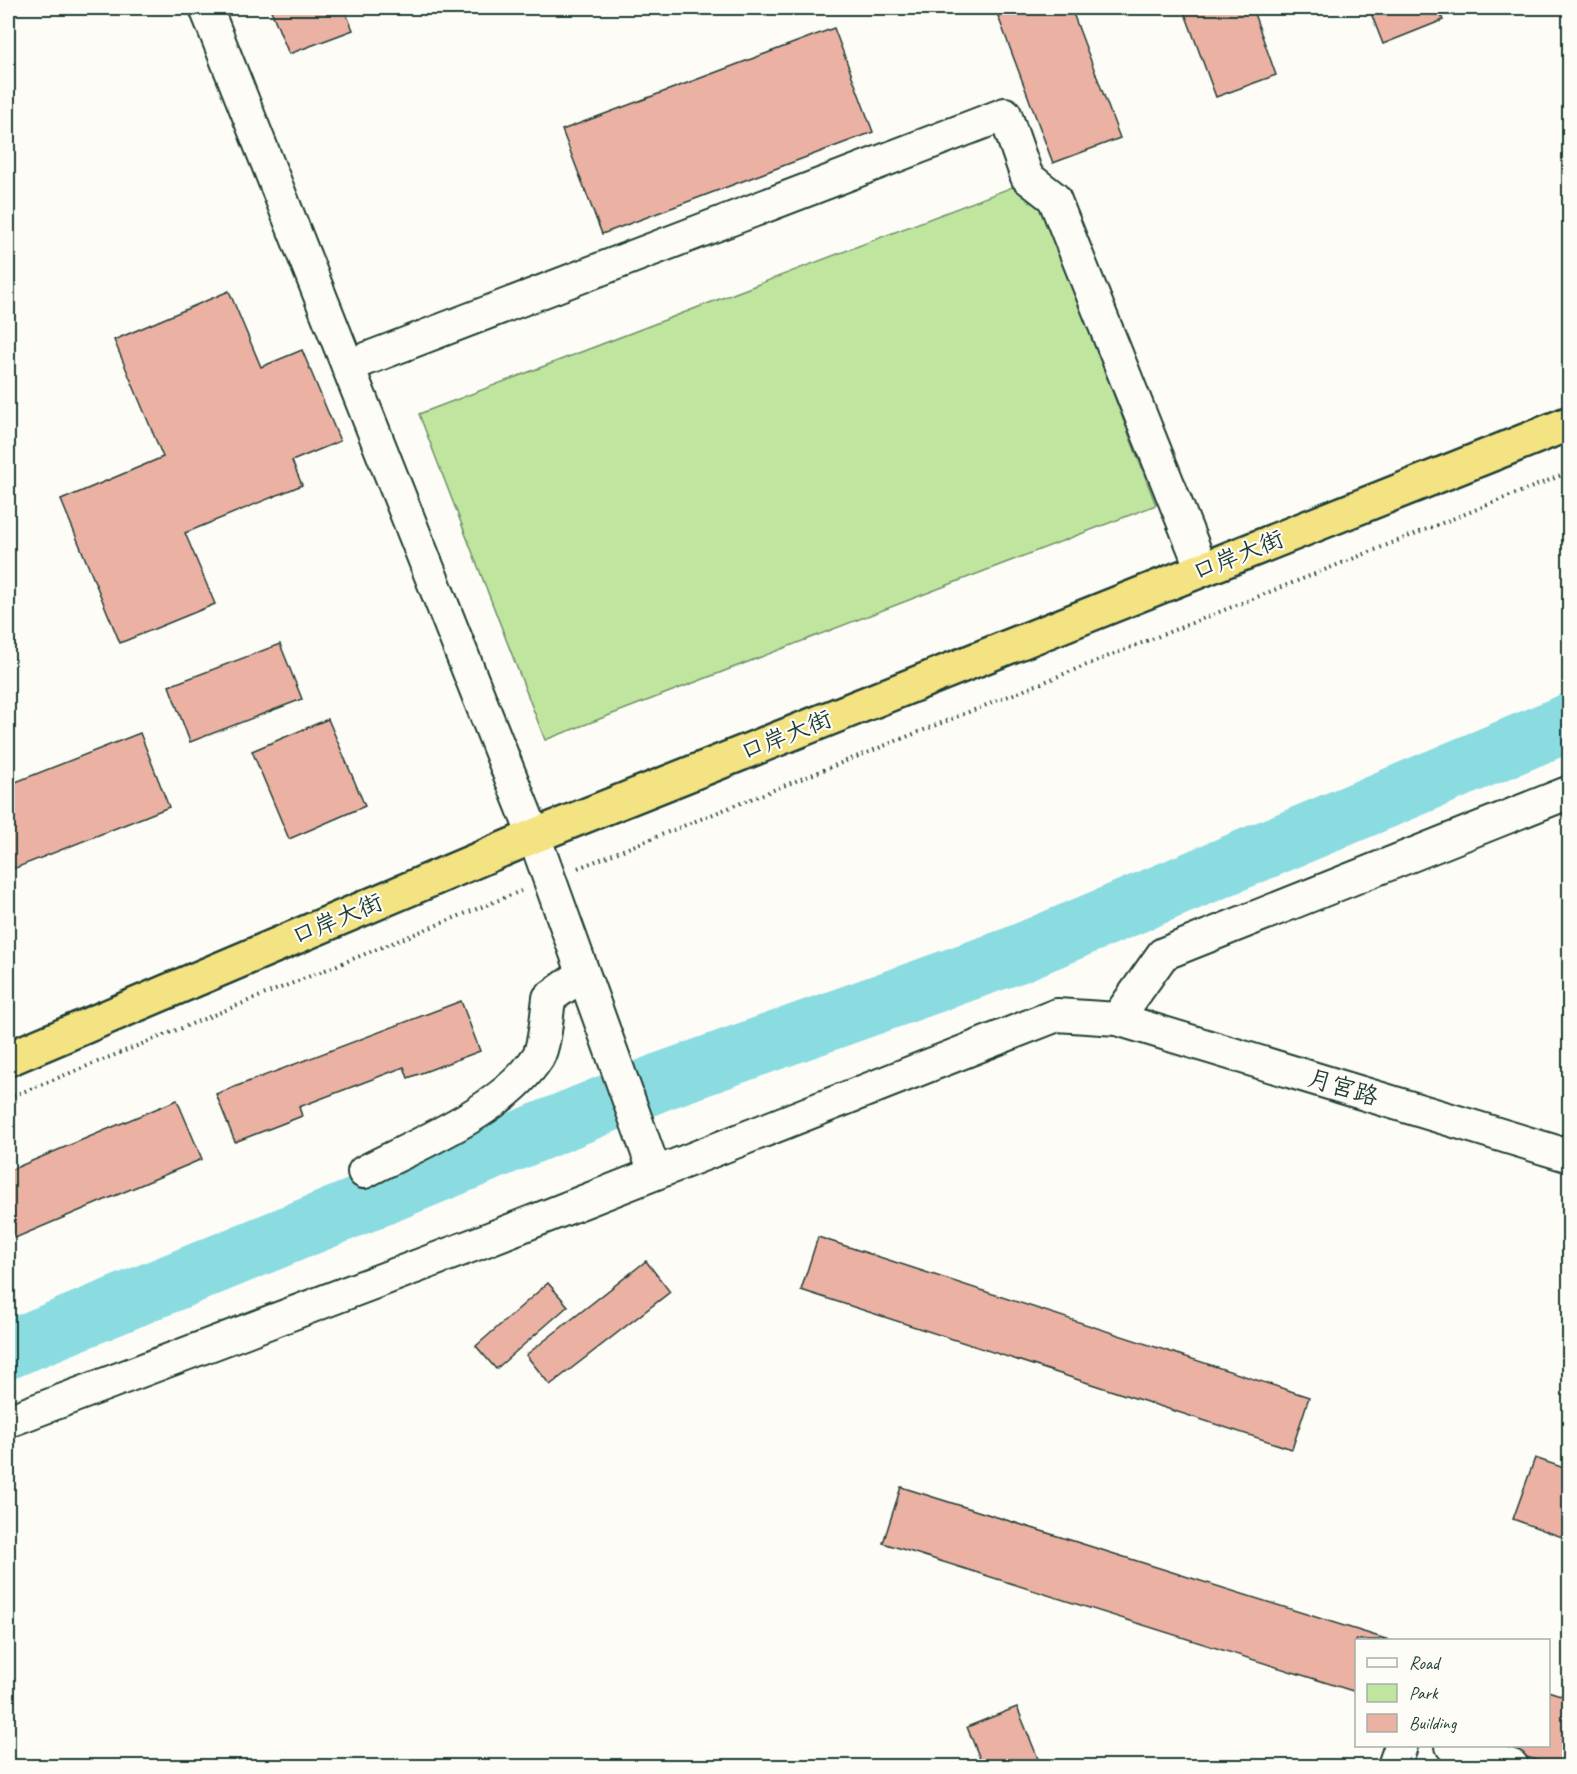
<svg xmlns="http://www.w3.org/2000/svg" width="1577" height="1774" font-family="Caveat,'LXGW WenKai TC',sans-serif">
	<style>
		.green { fill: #bfe59f; stroke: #6f916a; stroke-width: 1.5 }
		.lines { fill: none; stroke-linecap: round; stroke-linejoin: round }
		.river { stroke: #8adce1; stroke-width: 58 }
		.building { fill: #ebb2a3; stroke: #1f3d34; stroke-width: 1.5 }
		.minor-casing { stroke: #1f3d34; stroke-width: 36 }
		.highway-casing { stroke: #1f3d34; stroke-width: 38 }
		.path { stroke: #1f3d34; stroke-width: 4; stroke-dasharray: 1.5 4.5; stroke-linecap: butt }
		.minor { stroke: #fdfcf7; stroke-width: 32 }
		.highway { stroke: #f4e382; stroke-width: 33 }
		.labels { text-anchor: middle; stroke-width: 4.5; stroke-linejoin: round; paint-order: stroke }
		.street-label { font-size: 24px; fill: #1f3d34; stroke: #fdfcf7 }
	</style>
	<rect width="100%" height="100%" fill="#fdfcf7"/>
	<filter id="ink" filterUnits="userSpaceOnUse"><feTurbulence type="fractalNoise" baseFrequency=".0167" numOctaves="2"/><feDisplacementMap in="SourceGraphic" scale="12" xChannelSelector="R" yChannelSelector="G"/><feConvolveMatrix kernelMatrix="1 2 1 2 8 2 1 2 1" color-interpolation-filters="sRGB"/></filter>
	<g filter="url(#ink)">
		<polygon class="green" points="1031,180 1156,505 545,740 419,414"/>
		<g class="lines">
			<polyline class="river" points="8,1350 660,1082 1015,955 1570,722"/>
		</g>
		<g class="building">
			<polygon points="270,8 344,8 353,30 289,54"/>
			<polygon points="995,8 1071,8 1120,138 1053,163"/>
			<polygon points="1183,8 1252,8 1276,75 1216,97"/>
			<polygon points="1369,8 1438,8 1443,20 1383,44"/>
			<polygon points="834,28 873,132 602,234 562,130"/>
			<polygon points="229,291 261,367 302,350 340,441 292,461 302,485 185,533 215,604 120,643 61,500 163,457 114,340"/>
			<polygon points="280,644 302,699 190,742 169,686"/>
			<polygon points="328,719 365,806 289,839 252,751"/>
			<polygon points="140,733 169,807 8,871 8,785"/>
			<polygon points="461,1001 480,1051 408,1078 404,1067 299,1107 302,1116 235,1142 216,1094"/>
			<polygon points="177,1100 202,1159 15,1238 8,1221 8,1171"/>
			<polygon points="818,1237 1309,1397 1292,1449 801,1290"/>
			<polygon points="646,1261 670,1292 550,1385 526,1355"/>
			<polygon points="548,1283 568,1306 496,1369 476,1346"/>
			<polygon points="1535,1458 1570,1470 1570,1540 1513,1519"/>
			<polygon points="901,1487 1389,1640 1356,1640 1356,1692 883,1543"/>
			<polygon points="1548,1691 1570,1698 1570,1766 1554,1766 1494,1746 1548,1746"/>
			<polygon points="1017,1707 1041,1766 983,1766 967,1727"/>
		</g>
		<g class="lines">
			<g class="minor-casing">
				<g id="minor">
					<polyline points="206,8 534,836 655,1173"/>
					<polyline points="348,366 1005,114 1027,177 1054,198 1202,569"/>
					<polyline points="1117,1019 1570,1156"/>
					<path d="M364,1172C418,1144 504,1110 538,1057C545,1045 547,1013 549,998L583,974"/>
					<polyline points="8,1421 476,1244 1057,1015 1117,1019 1163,954 1570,792"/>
					<polyline points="1452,1746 1512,1766"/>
					<polyline points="1394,1766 1401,1746"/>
				</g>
			</g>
			<g class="highway-casing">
				<polyline id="highway" points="8,1059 534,836 1570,423"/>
			</g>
			<g class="path">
				<polyline points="578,868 1570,472"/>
				<polyline points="8,1098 521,891"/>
			</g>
			<use href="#minor" class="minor"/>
			<use href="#highway" class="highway"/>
		</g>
	</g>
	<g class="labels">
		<g class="street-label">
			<text transform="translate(1238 555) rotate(-22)" y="8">口岸大街</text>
			<text transform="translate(786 735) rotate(-22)" y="8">口岸大街</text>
			<text transform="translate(337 919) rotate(-23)" y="8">口岸大街</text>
			<text transform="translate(1343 1087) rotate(17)" y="8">月宫路</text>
		</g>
	</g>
	<rect width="1577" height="1774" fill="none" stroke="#fdfcf7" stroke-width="30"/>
	<rect x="15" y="15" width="1547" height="1744" fill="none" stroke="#1f3d34" stroke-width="2" filter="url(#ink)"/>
	<rect x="1355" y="1639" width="195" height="108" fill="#fdfcf7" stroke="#a4b0a9" stroke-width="1.5"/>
	<rect x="1367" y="1658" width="30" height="9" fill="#fdfcf7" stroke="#a4b0a9" stroke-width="1.5"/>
	<text x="1409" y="1669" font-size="18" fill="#1f3d34">Road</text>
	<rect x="1367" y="1684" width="30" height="18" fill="#bfe59f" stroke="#a4b0a9" stroke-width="1.5"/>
	<text x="1409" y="1699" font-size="18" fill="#1f3d34">Park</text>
	<rect x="1367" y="1714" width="30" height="18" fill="#ebb2a3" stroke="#a4b0a9" stroke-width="1.5"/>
	<text x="1409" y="1729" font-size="18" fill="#1f3d34">Building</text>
</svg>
